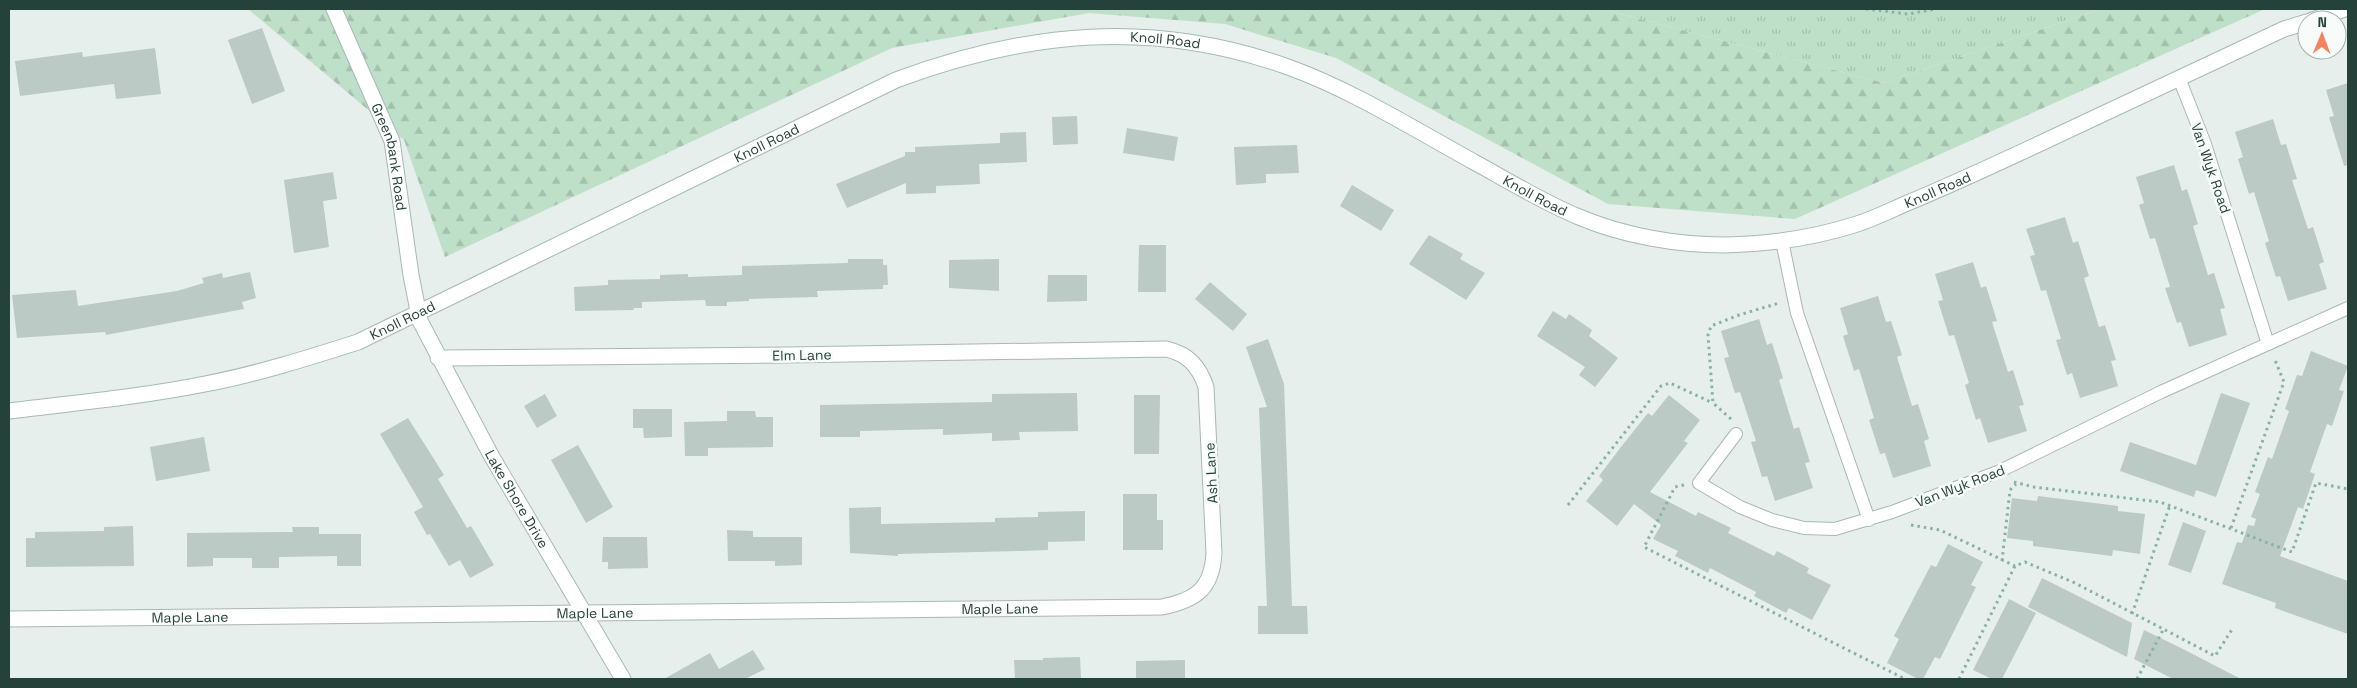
<svg xmlns="http://www.w3.org/2000/svg" width="2357" height="688" font-family="'Space Grotesk',sans-serif">
	<style>
		.grass { fill: url(#grass-tufts) }
		.forest { fill: url(#forest-firs) }
		.building { fill: #bbcac4 }
		.lines { fill: none; stroke-linecap: round; stroke-linejoin: round }
		.lane-casing { stroke: #a8b8b2; stroke-width: 14 }
		.street-casing { stroke: #a8b8b2; stroke-width: 17 }
		.secondary-casing { stroke: #a4bbb3; stroke-width: 17 }
		.path { stroke: #86b3a5; stroke-width: 3; stroke-dasharray: 2.5 4; stroke-linecap: butt }
		.lane { stroke: #fff; stroke-width: 12 }
		.street { stroke: #fff; stroke-width: 15 }
		.secondary { stroke: #fff; stroke-width: 15 }
		.labels { text-anchor: middle; stroke-width: 5; stroke-linejoin: round; paint-order: stroke }
		.street-label { font-size: 14px; fill: #24423a; stroke: #f7fbf9 }
	</style>
	<defs>
		<pattern id="grass-tufts" width="24" height="20" patternUnits="userSpaceOnUse" patternTransform="scale(1.25)"><rect width="24" height="20" fill="#bfe0c8"/><path d="M3 7l-1-3M5 7V3M7 7l1-3M15 17l-1-3M17 17v-4M19 17l1-3" fill="none" stroke="#a4c1ad"/></pattern>
		<pattern id="forest-firs" width="22" height="20" patternUnits="userSpaceOnUse" patternTransform="scale(1.25)"><rect width="22" height="20" fill="#bfe0c8"/><path d="M5 1l3.5 6h-7zM16 11l3.5 6h-7z" fill="#a4c1ad"/></pattern>
	</defs>
	<rect width="100%" height="100%" fill="#e6efeb"/>
	<polygon class="grass" points="1602,9 2101,9 1884,83"/>
	<polygon class="forest" points="248,9 1602,9 1884,83 2101,9 2265,9 1795,219 1608,204 1336,58 1225,24 1089,13 892,48 445,257 404,140"/>
	<g class="building">
		<polygon points="262,28 285,91 252,104 228,40"/>
		<polygon points="155,48 161,94 116,99 114,84 20,96 15,61 82,52 83,57"/>
		<polygon points="2348,83 2348,165 2344,166 2329,117 2334,116 2326,90"/>
		<polygon points="1077,116 1078,144 1053,145 1052,117"/>
		<polygon points="2273,119 2281,145 2286,144 2297,179 2292,180 2308,229 2313,227 2324,262 2319,264 2327,289 2288,301 2280,276 2276,277 2265,243 2269,241 2254,192 2249,194 2238,159 2243,157 2235,132"/>
		<polygon points="1127,128 1178,137 1174,161 1123,153"/>
		<polygon points="1026,132 1027,162 979,164 980,184 936,186 936,193 906,194 906,183 847,208 836,184 905,156 905,152 915,152 915,147 1000,143 1000,133"/>
		<polygon points="1297,145 1299,173 1266,174 1266,183 1236,185 1234,147"/>
		<polygon points="2174,165 2182,191 2187,189 2198,224 2193,226 2208,275 2214,273 2225,308 2220,309 2227,335 2189,347 2181,322 2177,323 2165,288 2170,287 2155,238 2150,239 2139,205 2144,203 2136,177"/>
		<polygon points="333,172 337,199 323,201 329,247 294,253 284,180"/>
		<polygon points="1352,185 1394,210 1381,231 1340,206"/>
		<polygon points="2065,217 2073,243 2078,241 2089,276 2084,278 2099,327 2105,325 2116,360 2111,361 2118,386 2080,398 2072,373 2067,375 2056,340 2061,339 2046,290 2041,291 2030,256 2035,255 2026,229"/>
		<polygon points="1429,235 1463,254 1460,259 1485,273 1466,300 1409,264"/>
		<polygon points="1139,245 1166,245 1166,292 1138,292"/>
		<polygon points="848,259 883,259 883,265 887,265 888,285 883,285 883,289 817,291 818,297 749,299 749,301 727,302 727,306 706,306 705,300 642,302 642,308 633,308 634,310 575,311 574,287 608,285 608,280 660,279 660,275 688,274 688,277 742,275 742,266 848,263"/>
		<polygon points="999,259 999,291 949,288 949,260"/>
		<polygon points="1973,262 1981,288 1986,286 1997,321 1992,322 2008,372 2013,370 2024,405 2019,406 2027,431 1988,443 1980,418 1976,420 1965,385 1969,383 1954,335 1949,336 1938,301 1943,300 1935,274"/>
		<polygon points="250,272 256,298 242,302 244,309 106,335 105,332 17,338 12,295 76,290 78,306 177,291 204,283 202,278 222,273 223,278"/>
		<polygon points="1048,275 1087,275 1087,301 1047,302"/>
		<polygon points="1210,282 1247,314 1233,331 1195,299"/>
		<polygon points="1878,296 1886,322 1891,321 1902,355 1897,357 1912,406 1918,404 1929,439 1924,441 1931,466 1893,478 1885,453 1880,454 1869,420 1874,418 1859,369 1854,371 1843,336 1848,334 1840,308"/>
		<polygon points="1553,311 1566,319 1569,314 1592,330 1589,336 1618,358 1595,387 1579,375 1585,367 1537,336"/>
		<polygon points="1759,319 1767,345 1772,343 1783,378 1779,380 1794,429 1799,427 1810,462 1805,463 1813,488 1775,501 1767,476 1762,477 1751,442 1756,441 1740,392 1735,393 1724,358 1729,357 1721,331"/>
		<polygon points="1268,339 1284,384 1292,606 1307,606 1308,634 1258,634 1258,606 1267,606 1259,408 1267,407 1246,347"/>
		<polygon points="2311,351 2348,366 2339,390 2344,391 2332,426 2327,424 2310,472 2315,474 2303,509 2298,507 2280,556 2348,581 2348,634 2275,608 2276,603 2222,584 2237,542 2242,543 2248,525 2254,526 2256,519 2251,517 2260,494 2255,492 2268,457 2272,459 2289,411 2285,409 2297,375 2302,376"/>
		<polygon points="1077,393 1078,431 1019,432 1020,440 992,441 992,433 943,435 943,429 860,431 860,437 820,437 820,405 992,402 992,394"/>
		<polygon points="2221,393 2250,403 2216,497 2196,490 2194,497 2120,471 2130,442 2196,465"/>
		<polygon points="545,394 557,416 537,428 524,406"/>
		<polygon points="1134,395 1160,395 1159,454 1134,454"/>
		<polygon points="1669,395 1700,420 1684,441 1688,443 1650,492 1696,516 1698,512 1731,528 1728,533 1774,556 1777,551 1809,568 1807,573 1831,585 1812,620 1789,608 1786,613 1754,596 1756,592 1710,568 1708,573 1675,556 1678,551 1653,539 1661,525 1634,504 1617,526 1586,501 1603,480 1599,476 1621,447 1648,413 1652,416"/>
		<polygon points="633,409 672,409 672,437 644,438 643,428 633,428"/>
		<polygon points="727,411 755,411 756,417 773,417 773,447 708,448 708,456 685,456 684,422 727,421"/>
		<polygon points="408,418 444,475 438,479 467,528 471,526 494,565 470,578 460,560 449,566 430,534 427,535 414,512 423,507 380,434"/>
		<polygon points="204,437 210,471 156,481 150,447"/>
		<polygon points="578,445 613,507 586,523 551,460"/>
		<polygon points="1123,494 1157,494 1157,520 1163,520 1163,550 1123,550"/>
		<polygon points="2038,496 2118,506 2118,511 2145,514 2140,554 2113,550 2112,556 2033,546 2033,541 2007,538 2012,498 2037,501"/>
		<polygon points="881,507 881,524 995,522 995,518 1038,517 1038,512 1085,511 1085,541 1048,542 1048,550 1020,551 898,554 898,556 850,553 849,508"/>
		<polygon points="2183,522 2206,531 2191,573 2168,565"/>
		<polygon points="133,526 134,566 26,567 26,538 35,538 35,532 104,531 104,527"/>
		<polygon points="292,527 319,527 319,534 361,534 361,566 337,566 337,556 279,557 279,568 252,568 252,558 213,558 213,566 187,567 187,533 293,532"/>
		<polygon points="727,530 753,531 753,537 802,537 802,565 775,566 775,561 728,561"/>
		<polygon points="603,537 647,537 648,568 608,569 608,562 602,562"/>
		<polygon points="1948,544 1983,562 1971,585 1976,587 1940,659 1935,657 1923,679 1918,679 1887,663 1899,639 1894,636 1931,565 1936,567"/>
		<polygon points="2042,578 2132,623 2127,657 2028,607"/>
		<polygon points="2009,599 2036,613 2002,679 1992,679 1973,670"/>
		<polygon points="2144,630 2181,648 2241,679 2173,679 2134,659"/>
		<polygon points="753,650 765,669 745,679 664,679 710,653 719,669"/>
		<polygon points="1080,657 1081,679 1015,679 1014,660 1043,660 1043,658"/>
		<polygon points="1185,660 1185,679 1136,679 1136,661"/>
	</g>
	<g class="lines">
		<g class="lane-casing">
			<g id="lane">
				<polyline points="2179,78 2205,144 2268,344"/>
				<polyline points="1782,241 1797,313 1869,520"/>
				<polyline points="1736,434 1699,483 1740,507 1772,520 1804,528 1835,529 1892,512 2000,471 2161,392 2348,308"/>
			</g>
		</g>
		<g class="street-casing">
			<g id="street">
				<path id="s1" d="M9,619L1162,607C1196,600 1212,589 1214,553L1206,387C1199,366 1188,354 1166,349L788,355L438,358"/>
			</g>
		</g>
		<g class="secondary-casing">
			<g id="secondary">
				<path id="s2" d="M334,9L392,141L411,275L420,321L492,457L623,679"/>
				<polyline points="2312,20 2345,9"/>
				<path id="s3" d="M9,411C74,403 140,397 205,384C257,374 308,358 358,342L896,80C1028,31 1153,19 1288,67C1350,89 1416,130 1474,162C1509,181 1542,202 1579,217C1624,236 1677,245 1725,245C1769,244 1814,238 1857,224C1873,219 1889,211 1905,204C1951,185 1996,164 2041,143C2122,105 2203,67 2284,29L2307,22"/>
			</g>
		</g>
		<g class="path">
			<polyline points="1866,9 1908,14 1936,9"/>
			<polyline points="1731,419 1713,403 1708,335 1711,326 1739,315 1779,303"/>
			<polyline points="2014,482 2034,487 2160,502 2292,552 2316,483 2348,489"/>
			<polyline points="1684,485 1675,487 1644,547 1905,679"/>
			<polyline points="1568,505 1661,386 1670,383 1713,403"/>
			<polyline points="1911,525 1940,530 2015,566"/>
			<polyline points="2231,528 2284,382 2275,360"/>
			<polyline points="2002,561 2010,490 2016,484"/>
			<polyline points="2132,614 2170,505"/>
			<polyline points="1959,679 2015,566 2025,562 2075,583 2215,656 2233,628"/>
			<polyline points="2137,679 2163,630"/>
		</g>
		<use href="#lane" class="lane"/>
		<use href="#street" class="street"/>
		<use href="#secondary" class="secondary"/>
	</g>
	<g class="labels">
		<g class="street-label">
			<text dy="5" stroke="none"><textPath href="#s3" startOffset="1230">Knoll Road</textPath></text>
			<text dy="5" stroke="none"><textPath href="#s3" startOffset="811">Knoll Road</textPath></text>
			<text dy="5" stroke="none"><textPath href="#s2" startOffset="159">Greenbank Road</textPath></text>
			<text transform="translate(2211 168) rotate(71)" y="5">Van Wyk Road</text>
			<text dy="5" stroke="none"><textPath href="#s3" startOffset="2055">Knoll Road</textPath></text>
			<text dy="5" stroke="none"><textPath href="#s3" startOffset="1635">Knoll Road</textPath></text>
			<text dy="5" stroke="none"><textPath href="#s3" startOffset="406">Knoll Road</textPath></text>
			<text transform="translate(802 355) rotate(-1)" y="5">Elm Lane</text>
			<text transform="translate(1211 473) rotate(-93)" y="5">Ash Lane</text>
			<text transform="translate(1960 486) rotate(-21)" y="5">Van Wyk Road</text>
			<text dy="5" stroke="none"><textPath href="#s2" startOffset="529">Lake Shore Drive</textPath></text>
			<text dy="5" stroke="none"><textPath href="#s1" startOffset="991">Maple Lane</textPath></text>
			<text dy="5" stroke="none"><textPath href="#s1" startOffset="586">Maple Lane</textPath></text>
			<text dy="5" stroke="none"><textPath href="#s1" startOffset="181">Maple Lane</textPath></text>
		</g>
	</g>
	<rect width="2357" height="688" fill="none" stroke="#24423a" stroke-width="20"/>
	<g transform="translate(2322 35) rotate(1)"><circle r="24" fill="#f7fbf9" stroke="#a3b1ad"/>
	<path d="M0-4L9 19L0 12L-9 19Z" fill="#f4845f"/>
	<text y="-8" font-size="14" font-weight="bold" text-anchor="middle" fill="#24423a">N</text>
	</g>
</svg>
